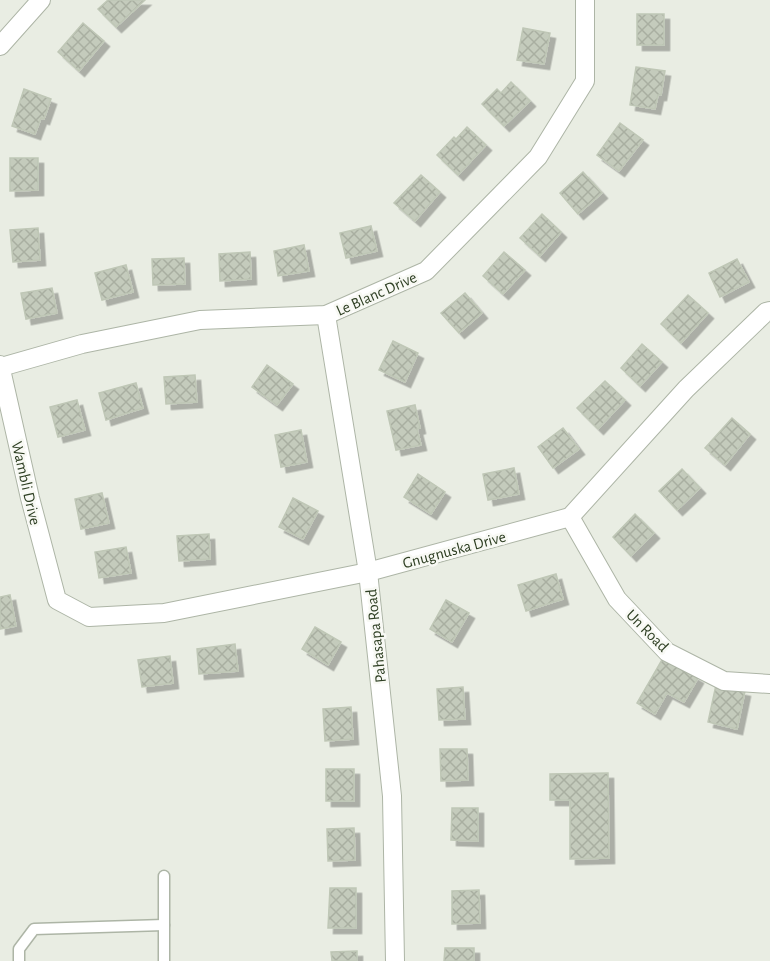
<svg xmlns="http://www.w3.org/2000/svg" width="770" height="961" font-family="'Alegreya Sans',sans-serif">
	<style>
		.building { fill: url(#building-cross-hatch); stroke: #bfc7b6; stroke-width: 1.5; filter: url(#shadow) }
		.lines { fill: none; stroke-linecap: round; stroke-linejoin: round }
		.service-casing { stroke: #adb5a6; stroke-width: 13 }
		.minor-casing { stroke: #adb5a6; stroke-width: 20 }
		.service { stroke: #fff; stroke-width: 10 }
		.minor { stroke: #fff; stroke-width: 18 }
		.labels { text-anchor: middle; stroke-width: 5; stroke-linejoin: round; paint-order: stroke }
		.street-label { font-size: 16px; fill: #2e3f23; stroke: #f8f9f4 }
	</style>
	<defs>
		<pattern id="building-cross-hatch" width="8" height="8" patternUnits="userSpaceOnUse" patternTransform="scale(1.5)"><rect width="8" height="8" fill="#c4cbbc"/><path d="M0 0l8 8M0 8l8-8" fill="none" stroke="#a9afa1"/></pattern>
		<filter id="shadow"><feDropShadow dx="5.5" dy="5.5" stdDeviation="0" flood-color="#0004"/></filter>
	</defs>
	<rect width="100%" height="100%" fill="#e9ede3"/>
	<g class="building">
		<polygon points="108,0 145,0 116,27 98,9"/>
		<rect x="637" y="14" width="27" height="31"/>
		<polygon points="83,23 104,41 79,71 58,52"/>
		<polygon points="523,28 550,33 544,64 517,60"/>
		<polygon points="636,67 665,71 661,95 658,95 655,109 630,105"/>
		<polygon points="511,82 530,101 504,126 482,104 497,89 501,93"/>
		<polygon points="24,89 51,99 44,119 41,118 35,134 12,126"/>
		<polygon points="620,123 643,140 619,171 597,155"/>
		<polygon points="467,127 486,145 458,175 437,155 454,137 456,139"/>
		<polygon points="10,158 38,158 38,190 10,191"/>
		<polygon points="583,172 602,193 578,214 560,193"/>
		<polygon points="421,175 440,192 415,221 394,203"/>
		<polygon points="542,214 561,232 540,256 520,238"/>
		<polygon points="371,226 377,251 346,258 340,233"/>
		<polygon points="38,228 40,260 13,262 10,230"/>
		<polygon points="304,245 309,271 278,276 274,251"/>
		<polygon points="250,252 251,279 220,281 219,254"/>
		<polygon points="504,252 525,270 503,294 483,276"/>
		<polygon points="184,258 185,284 153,285 152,259"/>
		<polygon points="737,259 749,282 720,297 709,273"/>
		<polygon points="126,265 133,292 102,300 95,273"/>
		<polygon points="52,288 57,313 26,319 21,293"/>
		<polygon points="465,293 482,313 459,333 441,313"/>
		<polygon points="688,295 708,313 681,343 661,324"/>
		<polygon points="393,341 418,353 405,382 379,370"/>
		<polygon points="642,344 662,362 640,386 621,368"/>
		<polygon points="267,365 293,384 277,405 252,387"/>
		<polygon points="195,375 197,402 166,404 164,377"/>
		<polygon points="605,381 625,400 598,429 577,408"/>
		<polygon points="136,383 143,408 106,420 99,393"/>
		<polygon points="77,400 85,430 58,437 50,407"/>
		<polygon points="415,405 420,428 417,429 421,445 396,450 387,411"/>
		<polygon points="732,418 750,434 725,465 705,448"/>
		<polygon points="563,428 579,449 553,468 538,447"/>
		<polygon points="301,430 307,462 281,467 275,435"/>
		<polygon points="514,468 519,494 488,500 483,474"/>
		<polygon points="682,469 700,488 677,510 659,491"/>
		<polygon points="418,474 445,492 431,514 404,497"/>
		<polygon points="102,493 109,523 81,529 75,499"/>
		<polygon points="293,498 318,511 303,539 279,527"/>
		<polygon points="635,514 654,533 631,556 613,537"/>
		<polygon points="209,534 210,559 179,561 177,536"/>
		<polygon points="126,547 131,573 99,578 95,552"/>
		<polygon points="556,574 563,599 526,611 518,585"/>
		<polygon points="10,595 16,626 0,629 0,597"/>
		<polygon points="446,600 469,613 452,642 430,629"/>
		<polygon points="315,627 341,642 328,665 302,649"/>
		<polygon points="235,644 238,671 199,674 197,649"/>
		<polygon points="170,656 173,683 142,687 138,660"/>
		<polygon points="663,658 698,678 684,702 667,693 655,714 637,703"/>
		<polygon points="716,685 745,691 737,729 708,722"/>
		<polygon points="463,687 465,719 439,720 437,689"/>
		<polygon points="351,707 353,739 325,741 323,709"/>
		<polygon points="440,749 467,749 468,780 441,781"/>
		<rect x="326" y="769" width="28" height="32"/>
		<polygon points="608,773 609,858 570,859 570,800 550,800 550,774"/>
		<polygon points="452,808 478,808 478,841 451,840"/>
		<polygon points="354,828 355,860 328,861 327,829"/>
		<polygon points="330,888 356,888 356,928 328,928"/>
		<polygon points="479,890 480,923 452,924 452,891"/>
		<polygon points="445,948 474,948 474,961 444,961"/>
		<polygon points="357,951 357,961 332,961 331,952"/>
	</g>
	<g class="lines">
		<g class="service-casing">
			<g id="service">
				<polyline points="164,876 164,961"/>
				<polyline points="19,961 19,949 34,929 164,925"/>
			</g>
		</g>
		<g class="minor-casing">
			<g id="minor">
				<polyline points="0,46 41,0"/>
				<polyline points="326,315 368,572 392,796 395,961"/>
				<polyline points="0,365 30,498 57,600 89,617 164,613 368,572 570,517 686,389 766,312 770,311"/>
				<polyline points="1,367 82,344 200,320 326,315 426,271 538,157 585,81 585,0"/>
				<polyline points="570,517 617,599 667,652 724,681 770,684"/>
			</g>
		</g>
		<use href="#service" class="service"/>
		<use href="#minor" class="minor"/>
	</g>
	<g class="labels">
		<g class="street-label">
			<text transform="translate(376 293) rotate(-24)" y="6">Le Blanc Drive</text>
			<text transform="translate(27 483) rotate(77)" y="6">Wambli Drive</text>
			<text transform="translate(454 549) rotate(-15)" y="6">Gnugnuska Drive</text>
			<text transform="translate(648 630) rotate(45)" y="6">Un Road</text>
			<text transform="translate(375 636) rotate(-96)" y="6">Pahasapa Road</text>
		</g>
	</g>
</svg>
